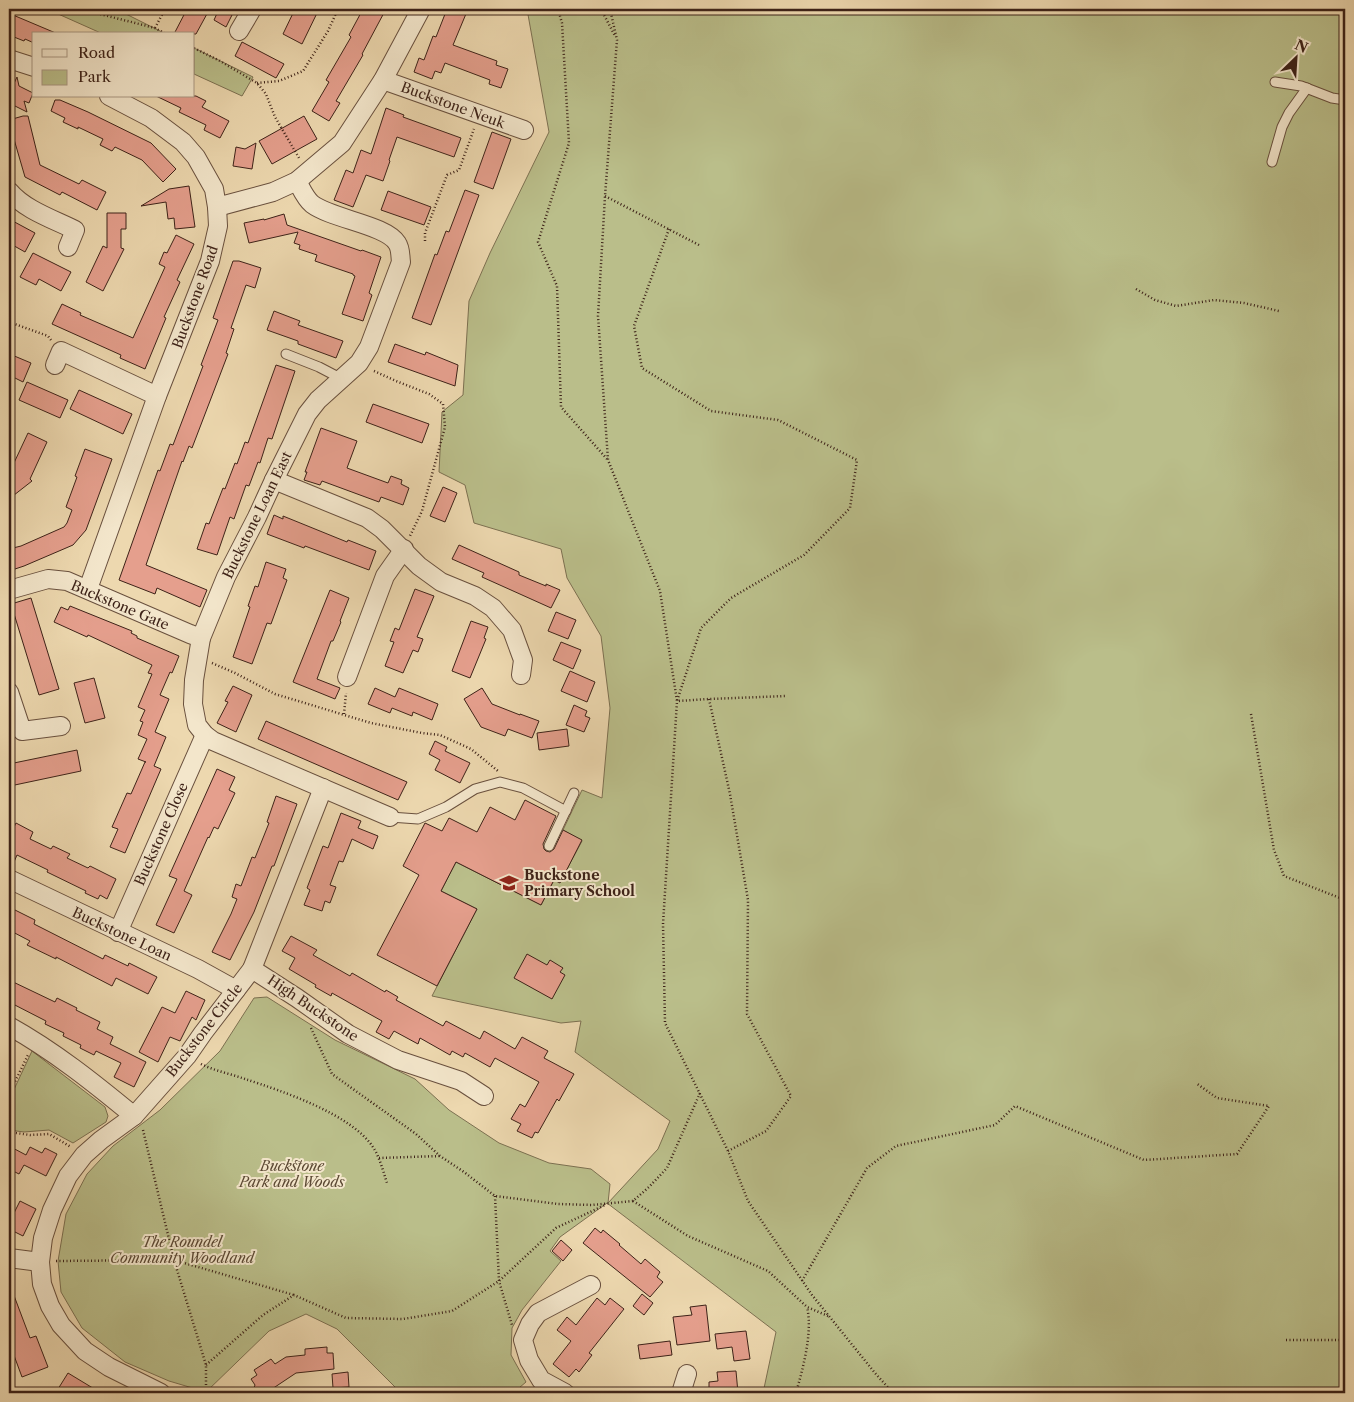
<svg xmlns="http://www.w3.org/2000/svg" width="1354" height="1402" font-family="'Libre Caslon Text',serif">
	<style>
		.green { fill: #babe8a; stroke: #7c7051 }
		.building { fill: #e59f8d; stroke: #3d2218 }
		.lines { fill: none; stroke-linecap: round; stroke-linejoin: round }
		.lane-casing { stroke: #69503e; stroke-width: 11 }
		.street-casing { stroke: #69503e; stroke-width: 20 }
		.path { stroke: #3d2218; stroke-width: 2.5; stroke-dasharray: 1 2.5; stroke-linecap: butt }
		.lane { stroke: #f3e6cb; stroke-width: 9 }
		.street { stroke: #f3e6cb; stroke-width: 18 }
		.labels { text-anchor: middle; stroke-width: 4; stroke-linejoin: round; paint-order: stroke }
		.street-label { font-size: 14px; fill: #3d2218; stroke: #f3e6cb }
		.poi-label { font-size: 14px; font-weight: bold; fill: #3d2218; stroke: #f3e6cb; text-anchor: start }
		.park-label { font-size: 14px; font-style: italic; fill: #5c4934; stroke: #f3e6cb }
	</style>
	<rect width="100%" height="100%" fill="#edd8af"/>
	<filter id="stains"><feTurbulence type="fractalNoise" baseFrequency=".004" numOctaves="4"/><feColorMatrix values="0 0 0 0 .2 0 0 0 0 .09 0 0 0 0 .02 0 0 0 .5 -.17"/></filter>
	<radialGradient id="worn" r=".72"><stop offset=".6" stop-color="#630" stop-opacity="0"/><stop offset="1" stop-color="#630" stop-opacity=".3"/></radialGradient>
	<g class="green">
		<polygon points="47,9 116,9 166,34 103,34"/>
		<polygon points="527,9 1345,9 1345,1393 763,1393 776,1332 607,1203 560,1237 550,1251 561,1261 522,1310 512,1328 511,1355 526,1382 513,1393 401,1393 337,1329 306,1314 269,1331 206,1392 169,1381 125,1362 82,1328 61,1292 58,1261 66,1214 87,1174 113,1146 160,1110 220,1051 254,998 267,997 335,1040 415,1079 449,1110 499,1143 549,1163 591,1169 610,1184 608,1203 658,1149 670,1121 575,1052 581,1021 561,1023 432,996 477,909 441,891 456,862 541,905 554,880 560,882 582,841 563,830 582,790 602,798 610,708 601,636 567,578 561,549 474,523 465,485 439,472 442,412 463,395 469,301 490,253 549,132"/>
		<polygon points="194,48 253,77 242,96 194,74"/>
		<polygon points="32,1051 105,1107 108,1116 106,1122 73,1143 49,1130 24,1132 9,1130 9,1100"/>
	</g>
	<g class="building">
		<polygon points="187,9 201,9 208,12 196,34 174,34"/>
		<polygon points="219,9 225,9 233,13 226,27 214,20"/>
		<polygon points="295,9 319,9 302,44 283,34"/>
		<polygon points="363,9 386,9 362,54 363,55 336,101 340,103 329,121 312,111 329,82 326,80 351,37 349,35"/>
		<polygon points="447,9 468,9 453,45 497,61 496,65 508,69 501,88 489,84 490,80 445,63 441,73 435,71 432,79 414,72 419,58 424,60 433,36 436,37"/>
		<polygon points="13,15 58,34 34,34 34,43 25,39 24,41 9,35 9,17 12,18"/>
		<polygon points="242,42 284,64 276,78 235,56"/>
		<polygon points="17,77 19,86 33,93 29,103 24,101 27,112 9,103 9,94"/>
		<polygon points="156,96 196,96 206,101 202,107 229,121 220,138 204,130 206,125 179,112 181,108"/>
		<polygon points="55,100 60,100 88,112 151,143 176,169 163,182 142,160 115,147 112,151 100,145 103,139 78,127 78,129 63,122 65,118 51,111"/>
		<polygon points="386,108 404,115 403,117 461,138 454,157 397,137 389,160 390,161 383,181 366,175 353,207 334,200 346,170 353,173 361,150 371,154"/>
		<polygon points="23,116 28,116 40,165 79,184 82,180 106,192 97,210 62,192 60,195 25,177 9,122 9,120"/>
		<polygon points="304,116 317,139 272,164 259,141"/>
		<polygon points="492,132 511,139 493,189 474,182"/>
		<polygon points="256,143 252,169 233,166 236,147 245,149"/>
		<polygon points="189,186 195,227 175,229 174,218 168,219 166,202 141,206 169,189"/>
		<polygon points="465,190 479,195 431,325 412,318 435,254 437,255 446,231 449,232"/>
		<polygon points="388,191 431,207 424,225 381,210"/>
		<polygon points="107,213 126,213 126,229 121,229 121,248 124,249 103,291 86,282 103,246 107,248"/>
		<polygon points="284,214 287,225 361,251 362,250 381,257 369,293 372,295 363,321 342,314 355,276 353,275 353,274 315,261 317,255 299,249 300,245 294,243 298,232 249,243 244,223 264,219 264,220"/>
		<polygon points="9,219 35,233 25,252 9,243"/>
		<polygon points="176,235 194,244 177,280 180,282 164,317 166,318 145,369 120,358 121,355 52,324 62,304 81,313 80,315 133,338 165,267 159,264 164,252 167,253"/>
		<polygon points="33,253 71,272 61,291 39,279 36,285 20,277"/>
		<polygon points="233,261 239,261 261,268 255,288 246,285 231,328 234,329 226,353 228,354 192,448 189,446 183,462 182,461 146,565 207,590 200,607 157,588 155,594 119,580 158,470 160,471 170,444 173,445 203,366 201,365 218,320 213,318"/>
		<polygon points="274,311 300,321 298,325 343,341 336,358 298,344 298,341 267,330"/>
		<polygon points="395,344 425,355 426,352 458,365 455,386 388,362"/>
		<polygon points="12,355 31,363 23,382 9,375 9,361"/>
		<polygon points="276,365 295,371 272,439 268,438 260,463 258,462 249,486 246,485 234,519 230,517 217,555 197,549 206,523 209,524 223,488 225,489 235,463 237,464 245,442 248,443"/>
		<polygon points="27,382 68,400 60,418 19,400"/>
		<polygon points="79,390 132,414 123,434 70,409"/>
		<polygon points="373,404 429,424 422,443 366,422"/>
		<polygon points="321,428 357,441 347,468 388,483 391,476 402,480 401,484 409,488 403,505 381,497 379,502 322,481 320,485 304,480 307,472 305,472"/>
		<polygon points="28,433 47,442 30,479 32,481 9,499 9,469 13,465"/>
		<polygon points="85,449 112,459 86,530 73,545 24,566 9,571 9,549 21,546 64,527 67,523 72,510 66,507 77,477 75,476"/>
		<polygon points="443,487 457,493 445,522 430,516"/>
		<polygon points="274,515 283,519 283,516 347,542 348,540 376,551 369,570 305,546 304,548 267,534"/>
		<polygon points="459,545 519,572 519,575 546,586 546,584 560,590 551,608 482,577 484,573 452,559"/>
		<polygon points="266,562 286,569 283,578 287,580 271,624 267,623 252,664 233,657 250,607 248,606 255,586 258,587"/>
		<polygon points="415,589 434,596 417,637 423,639 418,652 413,650 403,673 385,666 394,642 390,641 395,628 399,630"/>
		<polygon points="330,590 349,598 340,621 341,622 333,641 331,641 317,679 340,688 335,699 293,682"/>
		<polygon points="31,598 59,689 39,695 11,604"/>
		<polygon points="70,606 132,631 131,633 137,636 137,638 179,656 172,673 170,672 160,695 169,699 155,732 166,737 154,766 161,769 125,853 110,847 118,829 112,827 127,793 131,794 145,762 146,762 138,759 147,739 138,735 143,722 140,721 145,710 138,707 152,674 148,673 152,665 88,635 87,637 54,622 61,607 68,610"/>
		<polygon points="556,612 576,620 568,639 548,631"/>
		<polygon points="471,621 488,627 484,638 486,639 470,678 452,671"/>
		<polygon points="561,642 581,650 573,669 553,660"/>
		<polygon points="570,671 595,682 587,702 561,691"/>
		<polygon points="94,678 105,718 85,723 74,683"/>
		<polygon points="233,686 252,695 236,732 217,723 228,702 225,701"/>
		<polygon points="375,688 395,697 399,688 438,704 432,720 413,712 412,716 392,708 390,713 368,704"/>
		<polygon points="482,688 492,704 520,715 520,714 539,721 532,738 508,729 505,736 481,727 464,699"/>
		<polygon points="574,705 587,711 585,716 590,718 584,732 566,725"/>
		<polygon points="266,721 407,782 398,800 258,739"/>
		<polygon points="567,729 569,746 539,750 537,733"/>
		<polygon points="435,741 447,747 445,751 470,763 460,783 435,770 440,760 429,754"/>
		<polygon points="77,750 81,771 10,786 9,778 9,764"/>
		<polygon points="217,769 235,777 229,790 235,793 218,829 214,827 209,838 208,837 184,891 192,895 174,933 156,925 177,879 169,876"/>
		<polygon points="276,796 297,804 274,866 272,866 254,912 230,960 212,952 231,914 237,899 232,897 236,884 241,886 252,857 255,858 269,823 267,822"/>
		<polygon points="525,800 556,816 543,844 544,849 546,851 550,852 554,849 563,830 582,840 560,883 554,880 541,905 456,862 441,891 477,909 437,986 377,955 419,875 403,866 425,823 442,831 449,818 477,832 490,807 515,820"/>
		<polygon points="341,813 361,821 358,828 378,836 373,849 352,839 343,862 339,861 330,885 336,887 330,903 325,901 322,911 304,905 310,890 307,888 323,846 328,848"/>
		<polygon points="16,823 33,832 30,839 51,849 53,846 70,854 67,858 88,868 90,866 116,879 107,899 100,895 98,899 85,893 86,891 47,872 48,870 17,855 11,869 9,868 9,837"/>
		<polygon points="9,907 35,920 34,924 103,959 105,955 128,966 129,963 157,977 148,994 116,978 112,986 56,957 56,959 27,945 30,941 9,930"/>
		<polygon points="291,936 317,950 313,955 350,976 352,973 385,992 386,990 398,997 396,1000 443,1026 446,1021 480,1039 484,1031 515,1049 522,1037 548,1051 544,1058 574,1074 559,1101 557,1099 538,1133 535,1132 532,1138 517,1131 521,1124 511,1119 520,1104 525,1107 539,1082 495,1058 490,1067 465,1053 463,1057 452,1051 450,1055 420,1038 418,1044 394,1031 389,1039 376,1032 382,1021 332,993 331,996 315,987 316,985 289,969 295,958 282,951"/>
		<polygon points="527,954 547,965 550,960 563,968 560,972 565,975 552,999 514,978"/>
		<polygon points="9,980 55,1002 57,998 77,1008 76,1010 100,1022 97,1029 113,1037 110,1044 146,1062 134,1087 114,1077 121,1063 96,1051 94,1055 80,1048 81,1045 63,1036 64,1033 45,1024 46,1021 9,1002"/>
		<polygon points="186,991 205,1000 196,1020 192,1017 180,1041 170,1037 158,1062 139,1052 162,1007 175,1013"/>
		<polygon points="9,1146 26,1155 30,1147 42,1153 45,1148 57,1154 46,1176 24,1165 19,1174 9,1169"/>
		<polygon points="20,1201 36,1209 23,1236 9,1229 9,1210 14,1213"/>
		<polygon points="595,1228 601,1233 603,1230 620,1244 619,1245 641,1264 645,1259 660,1272 657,1277 663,1282 650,1297 583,1243"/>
		<polygon points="561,1240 572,1250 563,1261 552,1251"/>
		<polygon points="9,1285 10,1285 30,1338 36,1336 48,1367 22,1377 9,1342"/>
		<polygon points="642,1294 653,1303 644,1315 633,1306"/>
		<polygon points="597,1298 605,1305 610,1298 624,1309 589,1353 592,1355 579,1372 576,1369 569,1377 553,1364 571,1341 557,1330 567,1317 576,1325"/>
		<polygon points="706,1305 710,1341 677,1345 673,1317 692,1315 690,1307"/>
		<polygon points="746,1331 750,1359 734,1361 732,1347 717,1349 715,1334"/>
		<polygon points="670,1341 672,1355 640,1359 638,1345"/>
		<polygon points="327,1347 327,1353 333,1353 334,1369 296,1373 266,1393 252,1393 255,1385 251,1379 257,1375 254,1370 271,1359 275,1364 286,1357 305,1355 305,1349"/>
		<polygon points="736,1371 738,1393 709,1393 709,1382 718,1381 717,1372"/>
		<polygon points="348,1372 349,1387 333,1388 332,1374"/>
		<polygon points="68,1373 101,1393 65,1393 58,1389"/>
	</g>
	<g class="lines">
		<g class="lane-casing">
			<g id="lane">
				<polyline points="1275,82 1301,86 1332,98 1345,100"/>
				<polyline points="1272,162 1282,127 1289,113 1307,88"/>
				<polyline points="286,354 319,367 342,379"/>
				<polyline points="390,817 418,819 446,807 475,789 500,782 523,788 566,811"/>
				<polyline points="549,846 574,793"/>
			</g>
		</g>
		<g class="street-casing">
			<g id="street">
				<polyline points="239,31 252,9"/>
				<polyline points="9,59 34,67"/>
				<polyline points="383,80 524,130"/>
				<path d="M297,181C301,188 305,198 312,204C332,219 386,225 397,243C401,249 400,255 401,262L369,347L359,363L318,400L307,414L274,480L257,517L226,577L201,638L194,680L193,704L197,725L205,735L213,741L390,817"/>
				<path d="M9,191C25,210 53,219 75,230L68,247"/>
				<polyline points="217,207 273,192 297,181 342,143 383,80 421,9"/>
				<polyline points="55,365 61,351 157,396"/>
				<polyline points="274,480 367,518 382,529 419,566 441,582 475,596 493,608 512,630 523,660 521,675"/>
				<polyline points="88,589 157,396 210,261 218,226 217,207 214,189 196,157 183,142 151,118 109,96"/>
				<polyline points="9,590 48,579 67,581 190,634 201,638"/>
				<polyline points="347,677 385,576 404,549"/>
				<polyline points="9,692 22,731 61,726"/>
				<polyline points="9,879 198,969 236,990"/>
				<polyline points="118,932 205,735"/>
				<polyline points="252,969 297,998 348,1034 398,1060 461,1081 484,1096"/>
				<path d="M9,1026C54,1051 94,1083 134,1116"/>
				<polyline points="9,1258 40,1262"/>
				<polyline points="161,1393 109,1367 85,1351 61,1325 50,1306 42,1284 40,1262 43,1238 52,1210 68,1176 84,1155 101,1140 134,1116 187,1056 203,1033 252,969 323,788"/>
				<polyline points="565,1393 541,1380 529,1360 523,1340 530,1324 538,1313 591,1285"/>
				<polyline points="681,1393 687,1374"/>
			</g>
		</g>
		<g class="path">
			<polyline points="80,9 155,28 166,34"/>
			<polyline points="558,9 562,23 569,143 538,242 557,286 561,407 607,459"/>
			<polyline points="601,9 615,36"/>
			<polyline points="610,9 617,40 605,196 598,316 608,460 660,591 677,701 663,924 665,1023 728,1151 748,1201 812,1295 875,1373 893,1393"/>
			<polyline points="1340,9 1345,13"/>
			<polyline points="155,28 165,9"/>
			<polyline points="194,48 220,61 257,83 266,94 275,117 299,158"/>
			<polyline points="257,83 279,81 303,71 328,31 338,9"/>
			<polyline points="605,196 699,245"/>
			<polyline points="669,229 634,326 642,368 711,411 778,420 857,460 850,508 804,555 731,598 701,628 677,701 709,699 786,696"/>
			<polyline points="425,241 425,233 447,175 459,170 474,129"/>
			<polyline points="1136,289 1155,300 1176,306 1214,300 1244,303 1279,311"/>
			<polyline points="9,322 48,336 51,340"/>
			<polyline points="374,371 396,381 429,394 443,404 445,427 422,511 410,536"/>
			<polyline points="212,663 235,673 275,694 371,723 422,733 440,735 471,749 498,771"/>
			<polyline points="709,699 730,794 748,900 747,1014 791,1096 766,1131 728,1151"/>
			<polyline points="344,714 346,693"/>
			<polyline points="1251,714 1274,850 1284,876 1345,900"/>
			<polyline points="311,1028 332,1074 416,1134 440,1156 464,1172 495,1196 558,1204 592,1205 633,1201 649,1187 667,1168 700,1093"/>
			<path d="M201,1064C215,1071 231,1074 245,1079C282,1091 351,1114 373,1147C380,1158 383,1171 387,1183"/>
			<polyline points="9,1094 28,1055"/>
			<polyline points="143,1130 174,1260 206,1365 206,1393"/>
			<polyline points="9,1132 30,1135 49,1134 71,1147"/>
			<polyline points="379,1158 440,1156"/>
			<polyline points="495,1196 499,1281 512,1325"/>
			<polyline points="633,1201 688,1236 768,1271 807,1307 828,1316"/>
			<polyline points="56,1261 174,1260 294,1295"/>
			<polyline points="802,1281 867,1168 896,1146 995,1125 1015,1106 1144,1160 1237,1154 1269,1106 1217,1098 1196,1083"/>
			<polyline points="1286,1340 1345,1340"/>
			<polyline points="206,1365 263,1315 294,1295 346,1318 403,1319 452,1311 499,1281 556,1228 605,1205"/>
			<path d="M796,1393C803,1368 813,1332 807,1307"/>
		</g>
		<use href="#lane" class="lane"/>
		<use href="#street" class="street"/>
	</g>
	<defs>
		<g id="school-bare" transform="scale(1.5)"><path d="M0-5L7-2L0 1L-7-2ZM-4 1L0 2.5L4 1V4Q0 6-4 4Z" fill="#8f2418" stroke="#f3e6cb" stroke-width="2.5" paint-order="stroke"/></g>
	</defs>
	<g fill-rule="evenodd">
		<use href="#school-bare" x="509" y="883"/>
	</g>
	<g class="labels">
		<g class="street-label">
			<text transform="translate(453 105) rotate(20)" y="5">Buckstone Neuk</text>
			<text transform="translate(195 297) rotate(-70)" y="5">Buckstone Road</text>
			<text transform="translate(257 515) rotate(-64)" y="5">Buckstone Loan East</text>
			<text transform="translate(120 605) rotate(23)" y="5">Buckstone Gate</text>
			<text transform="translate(161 834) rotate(-66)" y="5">Buckstone Close</text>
			<text transform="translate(122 934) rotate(25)" y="5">Buckstone Loan</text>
			<text transform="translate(313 1008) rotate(34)" y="5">High Buckstone</text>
			<text transform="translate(204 1030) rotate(-52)" y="5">Buckstone Circle</text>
		</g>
		<g class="poi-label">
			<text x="524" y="880">Buckstone<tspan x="524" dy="16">Primary School</tspan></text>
		</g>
		<g class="park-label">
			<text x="292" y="1171">Buckstone<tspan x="292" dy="16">Park and Woods</tspan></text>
			<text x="182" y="1247">The Roundel<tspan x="182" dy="16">Community Woodland</tspan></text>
		</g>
	</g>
	<rect width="1354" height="1402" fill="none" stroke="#edd8af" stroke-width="30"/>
	<rect x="10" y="10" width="1334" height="1382" fill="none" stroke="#3d2218" stroke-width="2.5"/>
	<rect x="15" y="15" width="1324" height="1372" fill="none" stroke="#3d2218"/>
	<rect x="32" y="32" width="162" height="65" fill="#f3e6cb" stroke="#aa9883"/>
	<rect x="42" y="49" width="25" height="8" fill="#f3e6cb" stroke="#aa9883"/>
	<text x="78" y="58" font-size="15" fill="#3d2218">Road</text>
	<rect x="42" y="70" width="25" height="15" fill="#babe8a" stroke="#aa9883"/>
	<text x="78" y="82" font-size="15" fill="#3d2218">Park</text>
	<g transform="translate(1296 58) rotate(25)" stroke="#f3e6cb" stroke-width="4" paint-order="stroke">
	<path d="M0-4L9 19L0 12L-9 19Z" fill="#3d2218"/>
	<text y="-8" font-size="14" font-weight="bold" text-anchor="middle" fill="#3d2218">N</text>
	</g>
	<rect width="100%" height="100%" filter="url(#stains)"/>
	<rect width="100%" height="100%" fill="url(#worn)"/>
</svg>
